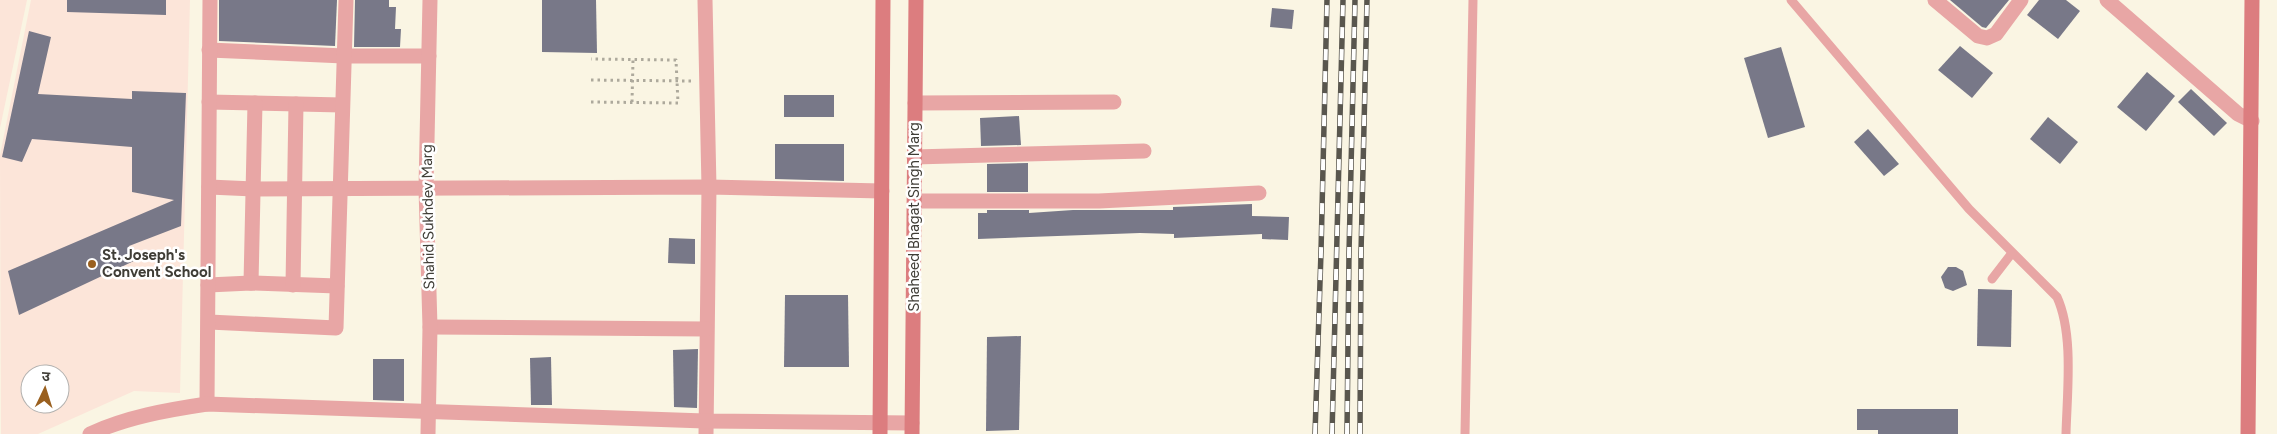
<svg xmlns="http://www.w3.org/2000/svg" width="2277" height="434" font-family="Figtree,'Noto Sans Devanagari',sans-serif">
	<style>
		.education { fill: #fce5d9; fill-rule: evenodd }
		.building { fill: #787888 }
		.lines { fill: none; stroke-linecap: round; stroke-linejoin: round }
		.path { stroke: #ada99c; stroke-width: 3; stroke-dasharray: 2.5 4; stroke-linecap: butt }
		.lane { stroke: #e8a6a5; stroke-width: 9 }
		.street { stroke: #e8a6a5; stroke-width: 15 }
		.secondary { stroke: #dc7d7f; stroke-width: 15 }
		.rail-casing { stroke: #59564e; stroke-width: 5.5 }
		.rail { stroke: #fff; stroke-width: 4; stroke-dasharray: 11; stroke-linecap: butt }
		.poi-dot { fill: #9a601f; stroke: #fff; stroke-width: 2 }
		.labels { text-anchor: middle; stroke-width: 5; stroke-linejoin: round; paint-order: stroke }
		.street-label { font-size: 15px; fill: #3f3d36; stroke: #fff }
		.poi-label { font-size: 15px; font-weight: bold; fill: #3f3d36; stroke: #fff; text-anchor: start }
	</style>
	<rect width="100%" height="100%" fill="#faf5e3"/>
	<g class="education">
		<polygon points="0,0 27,0 0,128"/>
		<path d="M31,0H190L180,393L134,391L38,434H1L0,155ZM30,374H60V404H30Z"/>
	</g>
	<g class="building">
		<polygon points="67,0 166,0 166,15 67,12"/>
		<polygon points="219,0 337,0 335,46 219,41"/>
		<polygon points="355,0 389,0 389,7 396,7 395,29 401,29 400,47 354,47"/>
		<polygon points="542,0 596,0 597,53 542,52"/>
		<polygon points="1950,0 2009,0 1986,28 1982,27"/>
		<polygon points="2039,0 2066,0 2080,11 2058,39 2027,15"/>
		<polygon points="1272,8 1294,10 1292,29 1270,27"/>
		<polygon points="29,31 51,37 38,94 132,99 132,91 186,93 181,226 129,246 136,260 19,315 8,271 174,200 132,192 132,147 32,139 22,162 2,157"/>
		<polygon points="1960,46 1993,73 1972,98 1938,70"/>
		<polygon points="1781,47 1805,127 1768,138 1744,58"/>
		<polygon points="2147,72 2175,96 2146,131 2117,107"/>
		<polygon points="2191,89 2227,123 2214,136 2178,102"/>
		<rect x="784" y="95" width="50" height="22"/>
		<polygon points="1019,116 1021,145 981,146 980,118"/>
		<polygon points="2048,117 2078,142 2060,164 2030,139"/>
		<polygon points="1868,129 1899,164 1884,176 1854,142"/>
		<polygon points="775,144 844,144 844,181 775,179"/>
		<polygon points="1028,163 1028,192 987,192 987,164"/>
		<polygon points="1252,204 1252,216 1289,217 1288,240 1262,239 1262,234 1174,238 1174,234 1140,233 978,239 978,213 987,213 987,210 1029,210 1029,213 1073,210 1173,210 1173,207"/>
		<polygon points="669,238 695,239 695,264 668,263"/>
		<polygon points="1948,267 1956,267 1963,271 1967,285 1953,291 1945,288 1941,277"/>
		<polygon points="1978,289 2012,290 2011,347 1977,346"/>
		<polygon points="785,295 848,295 849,367 784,367"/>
		<polygon points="1021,336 1019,430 986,431 987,337"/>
		<polygon points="698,349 697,408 674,407 673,350"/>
		<polygon points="551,357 552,405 531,405 530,358"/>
		<polygon points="373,359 404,359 404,401 373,400"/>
		<polygon points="1857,409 1958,409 1958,434 1878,434 1878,430 1857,430"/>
	</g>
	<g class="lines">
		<g class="path">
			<polyline points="591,80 693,81"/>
			<polyline points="591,102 678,103 676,60 591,59"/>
			<polyline points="632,102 633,60"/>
		</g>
		<g class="lane">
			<path d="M1791,0L1969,209L2057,297C2074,334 2067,393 2066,434"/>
			<polyline points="1992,279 2012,253"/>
			<polyline points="1465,434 1473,0"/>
		</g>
		<g class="street">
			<polyline points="705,0 709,187 706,434"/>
			<polyline points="1935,0 1978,36 1987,38 1996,34 2021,0"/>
			<polyline points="2107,0 2238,114 2252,121"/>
			<polyline points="209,50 344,56 429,56"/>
			<polyline points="209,102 342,105"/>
			<polyline points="915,103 1114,102"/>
			<polyline points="914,157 1144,151"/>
			<polyline points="209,187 254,189 709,187 882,191"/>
			<polyline points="915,201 1099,201 1259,193"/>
			<polyline points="251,283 255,103"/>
			<polyline points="208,285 251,283 337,286"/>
			<polyline points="293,285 296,104"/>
			<polyline points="209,322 336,328 346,0"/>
			<polyline points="430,327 706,329"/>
			<polyline points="207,404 210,0"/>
			<path d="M90,434C127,417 167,410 207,404L705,421L912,423"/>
			<polyline points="428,434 430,327 426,188 430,0"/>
		</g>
		<g class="secondary">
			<polyline points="880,434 883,0"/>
			<polyline points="912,434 916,0"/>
			<polyline points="2248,434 2252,0"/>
		</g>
		<g class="rail-casing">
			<g id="rail">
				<polyline points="1315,434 1321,252 1327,0"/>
				<polyline points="1332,434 1343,0"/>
				<polyline points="1347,434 1349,253 1355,0"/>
				<polyline points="1360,434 1361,253 1367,0"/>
			</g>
		</g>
		<use href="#rail" class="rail"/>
	</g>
	<circle class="poi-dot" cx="92" cy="264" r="5"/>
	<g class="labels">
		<g class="street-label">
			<text transform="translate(428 217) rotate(-91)" y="5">Shahid Sukhdev Marg</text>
			<text transform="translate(914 217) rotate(-90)" y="5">Shaheed Bhagat Singh Marg</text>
		</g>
		<g class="poi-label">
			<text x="102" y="260">St. Joseph's<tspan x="102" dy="17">Convent School</tspan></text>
		</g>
	</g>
	<g transform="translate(45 389) rotate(4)"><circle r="24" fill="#ffffff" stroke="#b2b1af"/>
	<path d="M0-4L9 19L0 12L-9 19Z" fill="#9a601f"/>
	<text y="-8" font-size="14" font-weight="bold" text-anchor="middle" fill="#3f3d36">उ</text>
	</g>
</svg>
